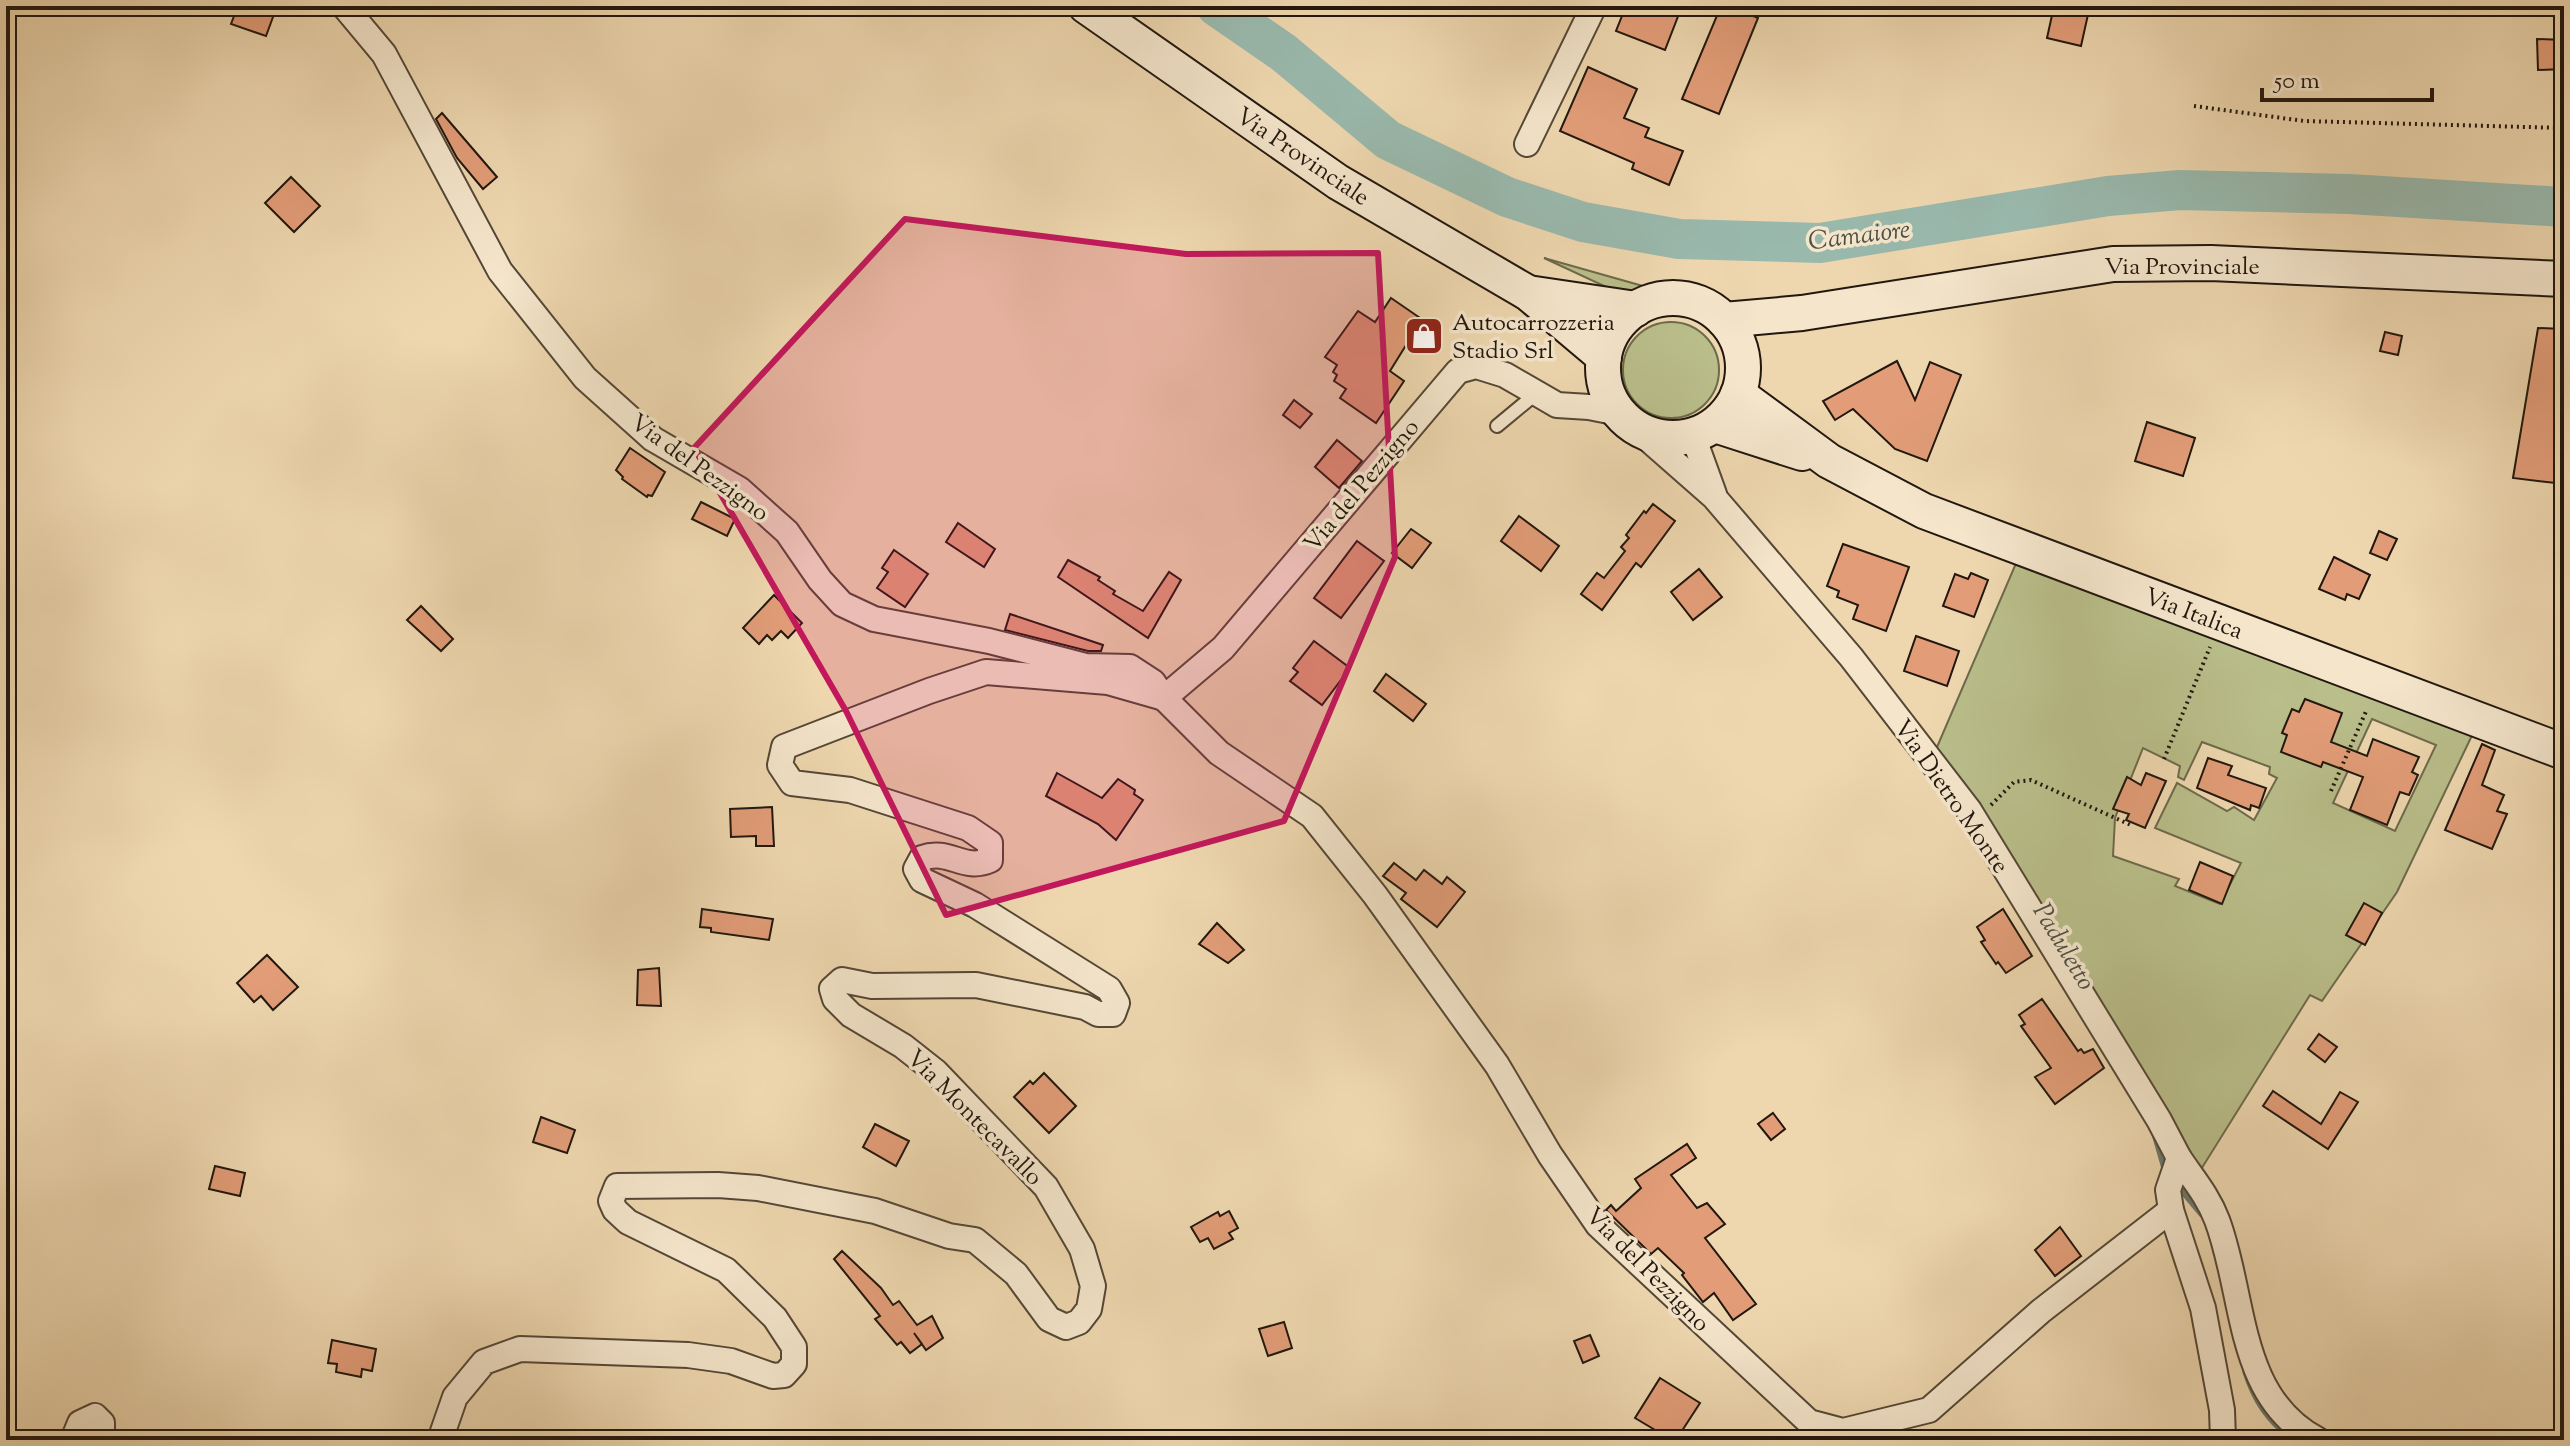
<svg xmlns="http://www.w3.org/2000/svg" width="2570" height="1446" font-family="'Sorts Mill Goudy',serif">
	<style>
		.green { fill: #b9be8a; stroke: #6d6a4c; stroke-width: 2; fill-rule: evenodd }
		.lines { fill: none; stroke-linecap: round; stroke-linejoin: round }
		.stream { stroke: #69786d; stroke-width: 7 }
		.river { stroke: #99b9ad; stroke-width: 40 }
		.building { fill: #e29d78; stroke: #21170e; stroke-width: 2 }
		.lane-casing { stroke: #544736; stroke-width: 16 }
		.street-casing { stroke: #544736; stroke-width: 28 }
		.secondary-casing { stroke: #21170e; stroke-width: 38 }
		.path { stroke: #21170e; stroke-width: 4; stroke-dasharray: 2 4; stroke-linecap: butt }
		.lane { stroke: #f4e5cb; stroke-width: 12 }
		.street { stroke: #f4e5cb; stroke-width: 24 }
		.secondary { stroke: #f4e5cb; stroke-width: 34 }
		.marked { fill: #c2185b; fill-opacity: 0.2; stroke: #c2185b; stroke-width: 6; stroke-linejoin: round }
		.labels { text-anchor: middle; stroke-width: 7; stroke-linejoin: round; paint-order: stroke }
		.street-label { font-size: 24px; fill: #21170e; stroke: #f4e5cb }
		.poi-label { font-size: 24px; fill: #21170e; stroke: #f4e5cb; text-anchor: start }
		.water-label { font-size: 26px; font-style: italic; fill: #4b5046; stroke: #f4e5cb }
	</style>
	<rect width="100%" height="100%" fill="#eed7af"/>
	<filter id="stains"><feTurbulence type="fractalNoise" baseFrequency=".0025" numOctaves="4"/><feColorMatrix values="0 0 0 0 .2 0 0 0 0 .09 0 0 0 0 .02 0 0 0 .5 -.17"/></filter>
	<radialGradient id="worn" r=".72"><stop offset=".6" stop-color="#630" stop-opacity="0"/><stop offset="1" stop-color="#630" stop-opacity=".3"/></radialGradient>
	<g class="green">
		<polygon points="1544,258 1657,290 1634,300"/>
		<circle cx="1671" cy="370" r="48"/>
		<path d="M2020,554L2477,725L2397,892L2322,1001L2310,995L2200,1171L1931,761ZM2372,719L2436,745L2395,831L2333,803ZM2202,742L2270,767L2269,774L2277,778L2254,820L2234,807L2227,811L2177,783L2155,828L2241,863L2220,904L2175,886L2179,879L2113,856L2115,818L2143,748L2180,766L2178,777L2184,780Z"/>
	</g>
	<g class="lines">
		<g class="stream">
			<polyline points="2155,1134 2166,1172"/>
			<polyline points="2177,1184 2202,1214"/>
			<path d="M2246,1372C2255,1401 2270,1424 2296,1440"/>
		</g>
		<polyline class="river" points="1216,6 1284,53 1388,140 1507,197 1583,222 1679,239 1820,243 2108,196 2180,190 2349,194 2564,207"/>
	</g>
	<g class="building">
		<polygon points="238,6 277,6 266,36 231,24"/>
		<polygon points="1626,6 1642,12 1645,6 1682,6 1665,50 1616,31"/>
		<polygon points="1721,6 1730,6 1758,18 1719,114 1682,99"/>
		<polygon points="2054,6 2074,6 2089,10 2081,46 2047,38"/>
		<polygon points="2537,39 2564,40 2564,69 2538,70"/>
		<polygon points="1588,67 1637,89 1624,118 1649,128 1645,137 1683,151 1669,185 1632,169 1634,163 1560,131"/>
		<polygon points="442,113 497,177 483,189 457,158 436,119"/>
		<polygon points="291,177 320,206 294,232 265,203"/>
		<polygon points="1391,298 1439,331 1424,353 1408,342 1390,371 1404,381 1376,423 1340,398 1346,389 1334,381 1337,375 1333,372 1337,365 1325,357 1358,311 1375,322"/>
		<polygon points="2538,328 2564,329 2564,484 2513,478"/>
		<polygon points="2385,332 2402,336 2398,355 2380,351"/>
		<polygon points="1897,361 1915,400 1930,362 1961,375 1927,461 1895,449 1853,409 1835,420 1823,401"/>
		<polygon points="1294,400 1312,414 1300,428 1283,415"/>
		<polygon points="2147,422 2195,438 2183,476 2135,461"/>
		<polygon points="1337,440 1362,461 1339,488 1315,467"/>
		<polygon points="630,448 665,472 652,496 648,495 647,497 622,479 623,477 616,470"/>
		<polygon points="701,502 735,519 727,536 692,519"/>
		<polygon points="1653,504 1675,521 1641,567 1636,563 1602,610 1581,594 1597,573 1604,578 1625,551 1621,547 1629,538 1626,535 1644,511 1646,513"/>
		<polygon points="1519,516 1559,546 1541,571 1501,541"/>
		<polygon points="958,523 995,549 984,567 946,542"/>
		<polygon points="1411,529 1431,543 1412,568 1392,553"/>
		<polygon points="2379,531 2397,539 2387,560 2370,553"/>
		<polygon points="1357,541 1384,561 1341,618 1314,598"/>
		<polygon points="1843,544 1909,567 1886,631 1853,619 1858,605 1837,597 1839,591 1827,586"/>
		<polygon points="894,550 928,574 905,607 877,588 888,572 882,568"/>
		<polygon points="2334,557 2370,575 2359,599 2347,594 2345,600 2319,589"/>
		<polygon points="1068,560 1100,577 1098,580 1115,591 1113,594 1143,611 1169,572 1181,580 1148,638 1058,577"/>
		<polygon points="1699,569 1722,597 1693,620 1671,592"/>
		<polygon points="1971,573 1988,580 1974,617 1943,606 1955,574 1968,579"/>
		<polygon points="774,595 802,623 788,638 781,631 772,640 767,635 759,644 743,628"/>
		<polygon points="421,606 453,639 441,651 407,620"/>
		<polygon points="1010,614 1103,645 1101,651 1088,651 1005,630"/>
		<polygon points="1916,636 1959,651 1947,686 1904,671"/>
		<polygon points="1314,641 1350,668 1322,705 1290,681 1298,672 1293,668"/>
		<polygon points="1386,674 1426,704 1413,721 1374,691"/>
		<polygon points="2305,699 2342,713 2331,742 2367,756 2373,739 2419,757 2412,772 2418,775 2409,795 2400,792 2387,825 2350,810 2363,777 2323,762 2321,767 2281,752 2287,735 2282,733 2292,709 2299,712"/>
		<polygon points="2482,744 2495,750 2482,785 2504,795 2497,811 2507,814 2492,849 2445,830"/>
		<polygon points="2208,758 2232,766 2228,775 2266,788 2259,808 2251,805 2250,810 2197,788"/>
		<polygon points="1057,773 1102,798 1118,779 1135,790 1134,794 1143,800 1116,840 1098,824 1046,796"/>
		<polygon points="2146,773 2166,781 2145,828 2126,820 2129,814 2113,809 2127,777 2141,785"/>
		<polygon points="772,807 774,846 756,846 756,836 731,837 730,809"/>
		<polygon points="2200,862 2233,876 2222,904 2189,890"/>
		<polygon points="1394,863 1416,880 1424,870 1442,884 1447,877 1465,892 1437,927 1401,899 1406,893 1383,876"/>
		<polygon points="2364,903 2382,913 2365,945 2346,935"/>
		<polygon points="702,909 773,919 769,940 711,932 711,928 700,927"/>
		<polygon points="2003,909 2032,956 2006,973 1998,962 1996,964 1981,942 1985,940 1977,927"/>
		<polygon points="1217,923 1244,950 1228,963 1199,944"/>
		<polygon points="267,955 298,987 273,1010 261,996 254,1002 237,983"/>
		<polygon points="659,968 661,1006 637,1005 638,970"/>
		<polygon points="2042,999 2078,1051 2081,1049 2084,1053 2093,1049 2104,1068 2055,1104 2035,1077 2051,1068 2021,1026 2025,1024 2019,1015"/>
		<polygon points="2319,1034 2337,1047 2325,1062 2308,1049"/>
		<polygon points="1044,1073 1076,1106 1049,1133 1014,1097 1030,1081 1033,1084"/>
		<polygon points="2273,1091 2321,1124 2340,1092 2358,1102 2328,1149 2263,1106"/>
		<polygon points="1773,1113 1785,1129 1771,1140 1758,1124"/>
		<polygon points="541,1117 575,1130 567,1153 533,1142"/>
		<polygon points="875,1124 909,1141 896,1166 863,1147"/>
		<polygon points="1687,1144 1696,1158 1671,1175 1697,1208 1707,1203 1725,1224 1705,1238 1756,1304 1733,1320 1714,1293 1703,1302 1682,1275 1684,1273 1658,1248 1651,1254 1606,1210 1611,1205 1616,1211 1641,1188 1635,1179"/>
		<polygon points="215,1166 245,1173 240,1196 209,1189"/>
		<polygon points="1229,1211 1238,1228 1229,1233 1233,1239 1214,1249 1208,1238 1200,1242 1191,1227 1218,1212 1220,1216"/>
		<polygon points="2060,1227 2081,1256 2055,1276 2035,1250"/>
		<polygon points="842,1251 881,1288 893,1305 899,1301 917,1325 932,1316 943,1338 926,1350 914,1333 922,1344 910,1353 901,1342 897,1345 875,1319 880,1316 834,1259"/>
		<polygon points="1284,1322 1292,1348 1268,1356 1259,1329"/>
		<polygon points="1590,1335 1599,1356 1583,1363 1574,1341"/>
		<polygon points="332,1340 376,1349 372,1371 362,1369 361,1377 336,1372 337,1364 328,1363"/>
		<polygon points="1660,1378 1700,1403 1676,1440 1672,1440 1635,1418"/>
	</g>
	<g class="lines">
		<g class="lane-casing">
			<polyline id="lane" points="1497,426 1538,392"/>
		</g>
		<g class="street-casing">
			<g id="street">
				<polyline points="344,6 384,54 500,271 585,378 653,439 739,489 787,532 820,580 842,604 874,619 989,641 1086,666 1130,667 1153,682 1164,698 1219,753 1312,816 1375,895 1497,1065 1550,1155 1598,1225 1809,1422 1843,1431 1929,1410 2041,1311 2171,1210"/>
				<polyline points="1527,144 1594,6"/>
				<polyline points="1632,425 1714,497 1851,657 1969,810 2159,1120 2179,1158 2168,1190 2171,1210 2203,1308 2222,1410 2223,1440"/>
				<polyline points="1693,436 1714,494"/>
				<polyline points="1164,698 1223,648 1458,371 1476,366 1505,375 1557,405 1589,407 1619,413"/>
				<path d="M2179,1158C2193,1179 2208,1196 2217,1220C2246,1297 2236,1397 2318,1440"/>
				<polyline points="73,1440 80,1423 95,1416 102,1423 102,1440"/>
				<path d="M440,1440L455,1397L484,1362L520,1349L688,1355L731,1361L773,1376L784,1375L794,1364V1347L775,1318L726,1270L628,1222L615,1210L611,1201L617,1186L718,1185L758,1188L875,1211L949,1236L975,1240L1016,1274L1049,1319L1066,1327L1079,1322L1089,1309L1093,1286L1082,1249L1046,1187L936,1072L903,1046L851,1015L835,999L832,989L842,980L872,986L976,985L1085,1007L1098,1014H1113L1117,1003L1109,989L975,905L922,880L916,869L922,858C950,848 963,872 990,860V843L968,828L850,790L792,783L780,765L784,747L929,691L986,672L1108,682L1164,698"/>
			</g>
		</g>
		<g class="secondary-casing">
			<g id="secondary">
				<polyline points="1086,6 1338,182 1528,293 1604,357"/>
				<polyline points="1528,293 1636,309"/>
				<circle cx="1673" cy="368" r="70"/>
				<polyline points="1724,320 1802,313 2113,264 2211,263 2564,279"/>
				<polyline points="1738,394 1829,461 1924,511 2564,752"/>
				<polyline points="1715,425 1802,453"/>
			</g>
		</g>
		<g class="path">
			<polyline points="2194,106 2304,121 2564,128"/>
			<polyline points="2164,759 2210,647"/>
			<polyline points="2331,791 2367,709"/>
			<polyline points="1991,805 2014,782 2031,780 2133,826"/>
		</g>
		<use href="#lane" class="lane"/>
		<use href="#street" class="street"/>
		<use href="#secondary" class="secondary"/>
	</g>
	<path class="marked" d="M905,219L1186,254L1378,253L1395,557L1284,821L946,915L846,711L694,448Z"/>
	<defs>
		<g id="shop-square" transform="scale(2)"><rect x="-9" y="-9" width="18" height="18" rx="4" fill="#8f2418" stroke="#f4e5cb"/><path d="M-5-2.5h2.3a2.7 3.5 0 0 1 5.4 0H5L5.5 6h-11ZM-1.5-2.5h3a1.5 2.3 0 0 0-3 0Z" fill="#fff"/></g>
	</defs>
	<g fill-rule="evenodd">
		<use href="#shop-square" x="1424" y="336"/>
	</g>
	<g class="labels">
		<g class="street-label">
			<text transform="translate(1303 156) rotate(34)" y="8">Via Provinciale</text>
			<text x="2182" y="274">Via Provinciale</text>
			<text transform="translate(700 467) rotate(36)" y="8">Via del Pezzigno</text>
			<text transform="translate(1361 485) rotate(-50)" y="8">Via del Pezzigno</text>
			<text transform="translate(2194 613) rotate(21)" y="8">Via Italica</text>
			<text transform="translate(1952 796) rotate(55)" y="8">Via Dietro Monte</text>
			<text transform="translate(975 1117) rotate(45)" y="8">Via Montecavallo</text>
			<text transform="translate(1648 1269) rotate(45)" y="8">Via del Pezzigno</text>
		</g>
		<g class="poi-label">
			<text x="1452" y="330">Autocarrozzeria<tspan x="1452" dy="28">Stadio Srl</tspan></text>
		</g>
		<g class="water-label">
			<text transform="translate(1859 234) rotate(-7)" y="9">Camaiore</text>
			<text transform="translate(2065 946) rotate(59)" y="9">Paduletto</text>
		</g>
	</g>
	<rect width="2570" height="1446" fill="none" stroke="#eed7af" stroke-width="32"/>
	<rect x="8" y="8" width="2554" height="1430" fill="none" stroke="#21170e" stroke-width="4"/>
	<rect x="16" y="16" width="2538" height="1414" fill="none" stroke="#21170e" stroke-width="2"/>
	<path d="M2262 88v12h170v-12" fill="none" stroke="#21170e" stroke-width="4"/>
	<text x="2274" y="88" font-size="24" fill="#21170e" stroke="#f4e5cb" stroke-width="6" paint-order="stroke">50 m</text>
	<rect width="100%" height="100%" filter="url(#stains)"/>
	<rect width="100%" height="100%" fill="url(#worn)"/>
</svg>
